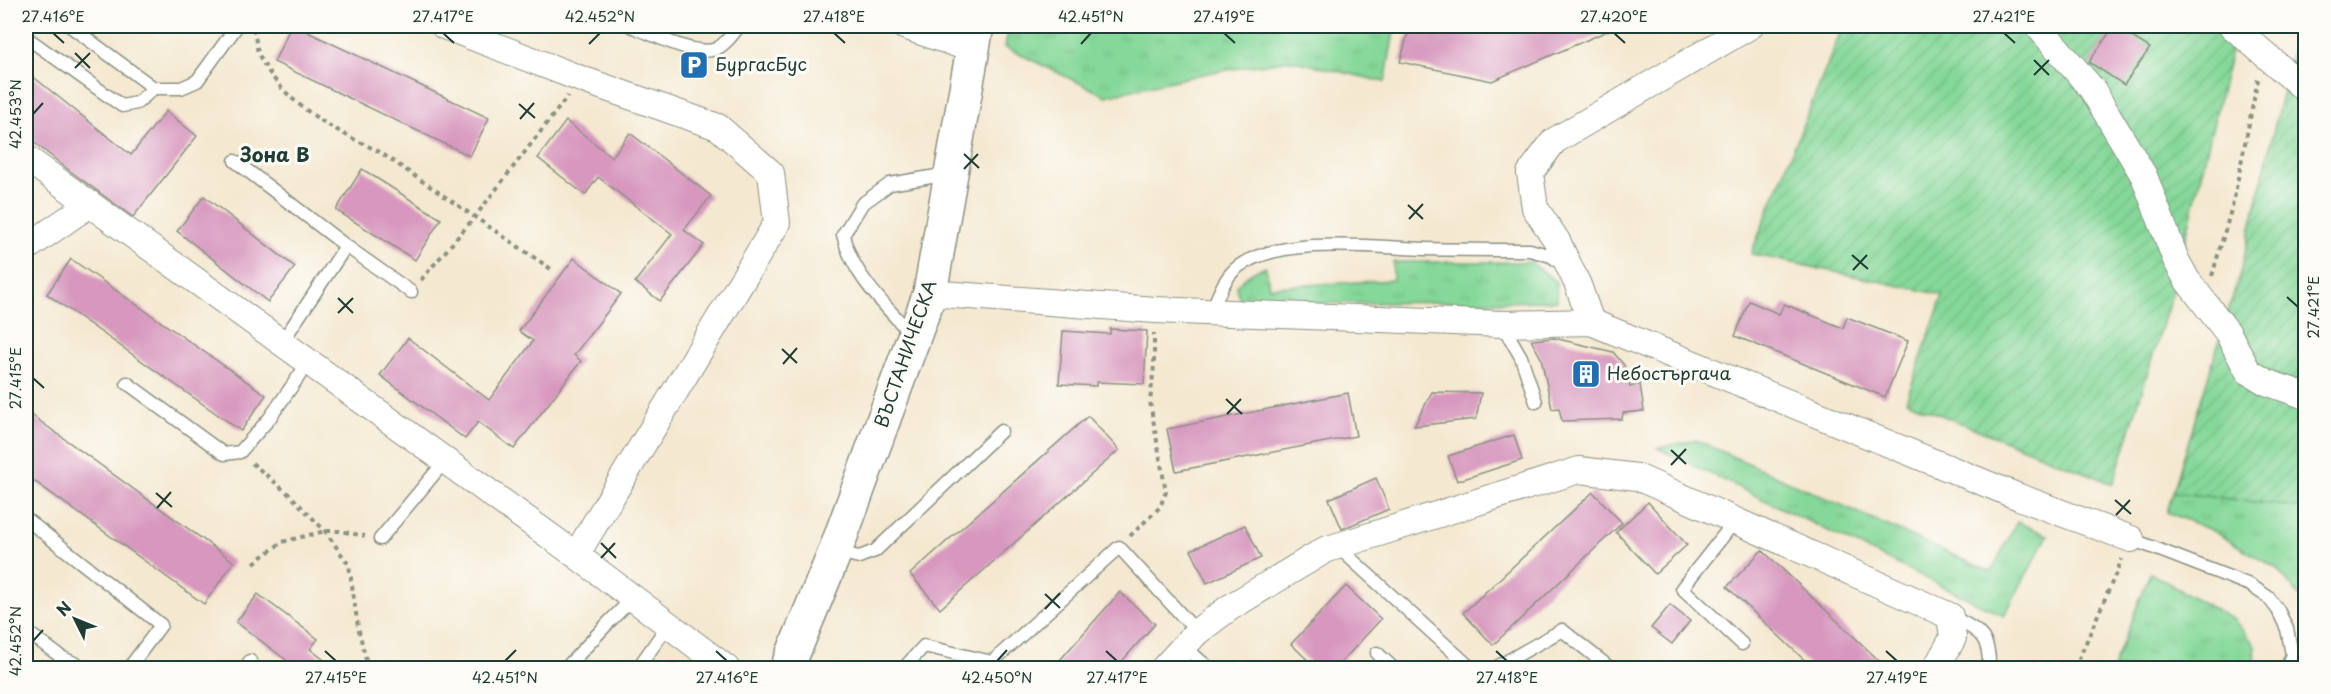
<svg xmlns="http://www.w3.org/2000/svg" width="2331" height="694" font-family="'Playpen Sans',sans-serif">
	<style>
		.grass { fill: url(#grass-tufts); stroke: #528a66; stroke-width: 1.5 }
		.garden { fill: url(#garden-furrows); stroke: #528a66; stroke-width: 1.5 }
		.building { fill: #d797be }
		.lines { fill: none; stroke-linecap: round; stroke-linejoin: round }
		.service-casing { stroke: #8a9282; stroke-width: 15 }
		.minor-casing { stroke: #8a9282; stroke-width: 28 }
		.secondary-casing { stroke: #8a9282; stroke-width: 36 }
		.path { stroke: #8a9282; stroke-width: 4; stroke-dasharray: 4.5 4.5; stroke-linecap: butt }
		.service { stroke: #fff; stroke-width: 12 }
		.minor { stroke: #fff; stroke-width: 26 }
		.secondary { stroke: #fff; stroke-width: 33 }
		.ticks { fill: none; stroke: #1f3d34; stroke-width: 2 }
		.labels { text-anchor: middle; stroke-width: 6; stroke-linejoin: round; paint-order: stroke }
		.poi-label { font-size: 18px; fill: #1f3d34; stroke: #fdfcf7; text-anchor: start }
		.street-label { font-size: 18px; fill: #1f3d34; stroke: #fdfcf7 }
		.neighbourhood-label { font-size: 20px; font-weight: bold; fill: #1f3d34; stroke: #fdfcf7 }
		.neatline { fill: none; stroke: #1f3d34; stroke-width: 2 }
		.ticks-label { font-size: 15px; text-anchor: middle; fill: #1f3d34 }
	</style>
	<defs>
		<pattern id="grass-tufts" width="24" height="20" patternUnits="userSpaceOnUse" patternTransform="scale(1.5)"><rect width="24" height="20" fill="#85d899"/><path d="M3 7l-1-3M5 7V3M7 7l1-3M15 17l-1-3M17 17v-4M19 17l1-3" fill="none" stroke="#72ba84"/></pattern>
		<pattern id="garden-furrows" width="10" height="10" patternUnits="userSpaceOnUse" patternTransform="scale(1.5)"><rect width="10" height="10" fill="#85d899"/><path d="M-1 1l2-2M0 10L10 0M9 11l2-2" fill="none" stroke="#72ba84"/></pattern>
	</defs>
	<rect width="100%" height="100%" fill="#fdfcf7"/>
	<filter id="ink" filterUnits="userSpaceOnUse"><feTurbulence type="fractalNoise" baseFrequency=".0167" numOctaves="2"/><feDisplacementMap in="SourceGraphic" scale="12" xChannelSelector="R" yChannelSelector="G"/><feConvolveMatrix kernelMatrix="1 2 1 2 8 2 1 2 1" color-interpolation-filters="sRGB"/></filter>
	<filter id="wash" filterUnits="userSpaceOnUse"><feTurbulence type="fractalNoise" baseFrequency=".008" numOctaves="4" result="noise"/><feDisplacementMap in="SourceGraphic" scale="24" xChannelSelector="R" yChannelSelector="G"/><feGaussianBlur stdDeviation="1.35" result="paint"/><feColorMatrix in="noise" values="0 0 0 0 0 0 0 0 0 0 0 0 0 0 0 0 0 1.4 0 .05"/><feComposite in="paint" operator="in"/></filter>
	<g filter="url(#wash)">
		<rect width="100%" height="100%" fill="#f4e8d0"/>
		<g class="grass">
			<polygon points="1009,26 1395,26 1385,82 1290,60 1202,74 1106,96 1005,47"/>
			<polygon points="1393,262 1530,262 1556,281 1557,301 1258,304 1239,298 1236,286 1252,272 1266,267 1269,287 1393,280"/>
			<polygon points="1696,440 1991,572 2017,522 2048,535 2004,616 1657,448"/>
			<polygon points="2173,492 2305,508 2305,603 2276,568 2211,530 2167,512"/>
			<polygon points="2150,573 2234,620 2255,645 2256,668 2113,668"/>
		</g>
		<g class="garden">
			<polygon points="1843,26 2237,26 2173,291 2113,484 1906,401 1943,295 1751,254"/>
			<polygon points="2298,26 2305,26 2305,508 2173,492 2242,266"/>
		</g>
		<g id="blocks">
			<g class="building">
				<polygon points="291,26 295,26 489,118 470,156 274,62"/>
				<polygon points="1410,26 1619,26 1492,81 1400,62"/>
				<polygon points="2114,26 2150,48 2124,85 2089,62"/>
				<polygon points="26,71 131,155 166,111 197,136 133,217 70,171 26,136"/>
				<polygon points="566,121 612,157 630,133 711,196 684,230 704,245 660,301 635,282 672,234 598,177 585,195 538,158"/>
				<polygon points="362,169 441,219 415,260 336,210"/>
				<polygon points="204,196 295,267 268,302 177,231"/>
				<polygon points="574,258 621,294 574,355 581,361 514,449 478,422 465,439 380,375 408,338 489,400 533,341 519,331"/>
				<polygon points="71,259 266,395 241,431 47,294"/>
				<polygon points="1749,301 1779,314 1784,304 1843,328 1847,317 1908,341 1885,397 1735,336"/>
				<polygon points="1110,329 1147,331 1144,384 1096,382 1096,386 1059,384 1063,331 1110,334"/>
				<polygon points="1554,338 1613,352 1624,365 1630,387 1640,384 1644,411 1623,413 1622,419 1562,421 1559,408 1552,409 1541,358 1531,340"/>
				<polygon points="1432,392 1481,393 1476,419 1414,426"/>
				<polygon points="1348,393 1356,436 1176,471 1167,429"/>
				<polygon points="26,411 234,562 204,604 26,475"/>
				<polygon points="1088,416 1119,450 940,609 910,574"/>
				<polygon points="1514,435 1522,460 1457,481 1448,456"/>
				<polygon points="1376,478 1389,509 1342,529 1329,499"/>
				<polygon points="1593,492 1622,523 1493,645 1463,613"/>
				<polygon points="1648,502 1687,545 1655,574 1616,532"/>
				<polygon points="1245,525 1261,558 1207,583 1191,550"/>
				<polygon points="1762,550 1888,669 1814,669 1727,587"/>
				<polygon points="1346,586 1381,619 1335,669 1317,669 1291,644"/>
				<polygon points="1120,592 1155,624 1115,669 1052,669"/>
				<polygon points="258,594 318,639 310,649 336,669 298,669 236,622"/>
				<polygon points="1670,605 1690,621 1672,644 1651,628"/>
			</g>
		</g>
	</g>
	<g filter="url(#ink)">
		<use href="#blocks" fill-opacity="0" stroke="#8a9282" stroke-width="1.5"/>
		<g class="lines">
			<g class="service-casing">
				<g id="service">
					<polyline points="70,26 154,88 181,88 197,81 237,26"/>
					<path d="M631,26C653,34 695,57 716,49C726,44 733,34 739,26"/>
					<polyline points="26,37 122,106 137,103 154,88"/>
					<polyline points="235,161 346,246 282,342"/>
					<polyline points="346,246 411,292"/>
					<path d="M1211,313C1218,296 1224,277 1239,266C1281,236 1374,247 1424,249C1460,250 1495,250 1530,250L1551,256L1562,264"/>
					<polyline points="1502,324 1521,357 1536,402"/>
					<path d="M911,334C884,304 853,276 843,235L862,204L890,184L948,174"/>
					<polyline points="127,383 224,454 240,452 269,419 308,363"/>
					<polyline points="26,519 161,625 129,668"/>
					<polyline points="1735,521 1682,588 1742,644"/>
					<polyline points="380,539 445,461"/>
					<polyline points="2131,539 2250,585 2268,597 2278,610 2287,629 2292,654 2287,668"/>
					<polyline points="1338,547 1471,668"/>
					<polyline points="837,552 859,557 875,551 1001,431"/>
					<path d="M1951,616C1978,631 1990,634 1989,668"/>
					<polyline points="26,631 61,657 85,668"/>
					<polyline points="1183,646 1209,668"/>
					<polyline points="1377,653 1393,668"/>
					<polyline points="245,668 250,661"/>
					<polyline points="566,668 610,621 633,598"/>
					<polyline points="638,668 668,625"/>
					<polyline points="904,668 924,646 992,662 1119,547 1197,632"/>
					<polyline points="1495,668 1562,630 1610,668"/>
				</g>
			</g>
			<g class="minor-casing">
				<g id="minor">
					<polyline points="444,26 581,79 718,127 771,173 777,223 576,555"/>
					<polyline points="904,26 974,50"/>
					<polyline points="2038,26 2092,89 2144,176 2176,260 2187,280 2228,333 2248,371 2266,382 2306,396"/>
					<polyline points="2232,26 2306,90"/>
					<polyline points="26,158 576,555 726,668"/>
					<polyline points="26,248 90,204"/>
					<polyline points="930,293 1155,310 1502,324 1591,322 2019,497 2131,539"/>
					<polyline points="1591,322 1578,285 1557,241 1535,208 1530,173 1554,141 1750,26"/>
					<polyline points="1164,668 1197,632 1229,608 1325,550 1579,470 1637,477 1950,616 1953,638 1936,668"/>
				</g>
			</g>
			<g class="secondary-casing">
				<polyline id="secondary" points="787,668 835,552 930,293 977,26"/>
			</g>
			<g class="path">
				<path d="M254,29C256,38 256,49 260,57C284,104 332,129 378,151L551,269"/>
				<polyline points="2212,276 2233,203 2258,79"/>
				<polyline points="421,280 474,218 568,96"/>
				<polyline points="252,463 291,496 325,531 349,565 358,627 368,668"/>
				<polyline points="1130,536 1160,507 1166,492 1150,402 1154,366 1154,333"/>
				<polyline points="254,563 282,542 325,531 339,531 365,536"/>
				<polyline points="2075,668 2122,559"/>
			</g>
			<use href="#service" class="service"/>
			<use href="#minor" class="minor"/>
			<use href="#secondary" class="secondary"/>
		</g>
	</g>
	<path class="ticks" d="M53,33L64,43M443,33L454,43M834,33L845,43M1224,33L1235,43M1614,33L1625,43M2004,33L2015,43M589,44L600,33M1081,44L1091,33M75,53L90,68M2034,60L2049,75M75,68L90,53M2034,75L2049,60M519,104L535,118M33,114L43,103M520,119L534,103M964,154L979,168M964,169L978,154M1408,205L1423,219M1409,219L1423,204M1852,255L1868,269M1853,270L1867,255M2287,297L2298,307M338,298L353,313M338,313L353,298M782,349L797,363M783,364L797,348M33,378L44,388M1226,399L1242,414M1227,414L1241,399M1671,450L1686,464M1671,465L1686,449M156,493L172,507M2115,500L2131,514M157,508L171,492M2116,515L2130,500M601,543L616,558M601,558L615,543M1045,594L1060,608M1045,609L1060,593M33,641L43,630M325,651L336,661M716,651L727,661M1106,651L1117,661M1496,651L1507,661M1886,651L1897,661M505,661L516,650M997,661L1007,650"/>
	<defs>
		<g id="parking-square" transform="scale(1.5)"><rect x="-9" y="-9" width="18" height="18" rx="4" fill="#1f6fb2" stroke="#fdfcf7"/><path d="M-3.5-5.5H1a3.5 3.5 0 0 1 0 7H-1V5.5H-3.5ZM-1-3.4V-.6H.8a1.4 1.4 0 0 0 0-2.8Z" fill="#fff"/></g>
		<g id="building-square" transform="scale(1.5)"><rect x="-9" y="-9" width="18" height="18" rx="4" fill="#1f6fb2" stroke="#fdfcf7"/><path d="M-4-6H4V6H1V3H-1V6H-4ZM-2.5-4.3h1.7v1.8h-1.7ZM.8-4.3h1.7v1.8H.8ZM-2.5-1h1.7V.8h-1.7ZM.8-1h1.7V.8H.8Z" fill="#fff"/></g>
	</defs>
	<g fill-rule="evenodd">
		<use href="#parking-square" x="694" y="65"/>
		<use href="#building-square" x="1586" y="374"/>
	</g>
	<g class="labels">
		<g class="poi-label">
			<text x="715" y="71">БургасБус</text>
			<text x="1607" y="380">Небостъргача</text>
		</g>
		<g class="street-label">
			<text transform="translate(906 354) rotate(-71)" y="6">ВЪСТАНИЧЕСКА</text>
		</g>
		<g class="neighbourhood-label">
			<text x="275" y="162">Зона В</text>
		</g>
	</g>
	<rect width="2331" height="694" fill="none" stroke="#fdfcf7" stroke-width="66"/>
	<g transform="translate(75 619) rotate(313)" stroke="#fdfcf7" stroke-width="4.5" paint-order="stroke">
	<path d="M0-4.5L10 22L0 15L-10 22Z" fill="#1f3d34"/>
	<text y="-9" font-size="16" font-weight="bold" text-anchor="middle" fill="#1f3d34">N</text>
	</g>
	<rect x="33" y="33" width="2265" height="628" class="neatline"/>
	<g class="ticks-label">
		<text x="53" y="22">27.416°E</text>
		<text x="443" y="22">27.417°E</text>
		<text x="600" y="22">42.452°N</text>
		<text x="834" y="22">27.418°E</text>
		<text x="1091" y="22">42.451°N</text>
		<text x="1224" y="22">27.419°E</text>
		<text x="1614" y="22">27.420°E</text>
		<text x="2004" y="22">27.421°E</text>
		<text transform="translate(16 114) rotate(-90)" y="5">42.453°N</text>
		<text transform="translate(2314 307) rotate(-90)" y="5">27.421°E</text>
		<text transform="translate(16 378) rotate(-90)" y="5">27.415°E</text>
		<text transform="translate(16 641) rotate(-90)" y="5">42.452°N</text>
		<text x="336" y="683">27.415°E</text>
		<text x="505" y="683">42.451°N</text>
		<text x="727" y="683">27.416°E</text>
		<text x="997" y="683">42.450°N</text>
		<text x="1117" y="683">27.417°E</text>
		<text x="1507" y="683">27.418°E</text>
		<text x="1897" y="683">27.419°E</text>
	</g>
</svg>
